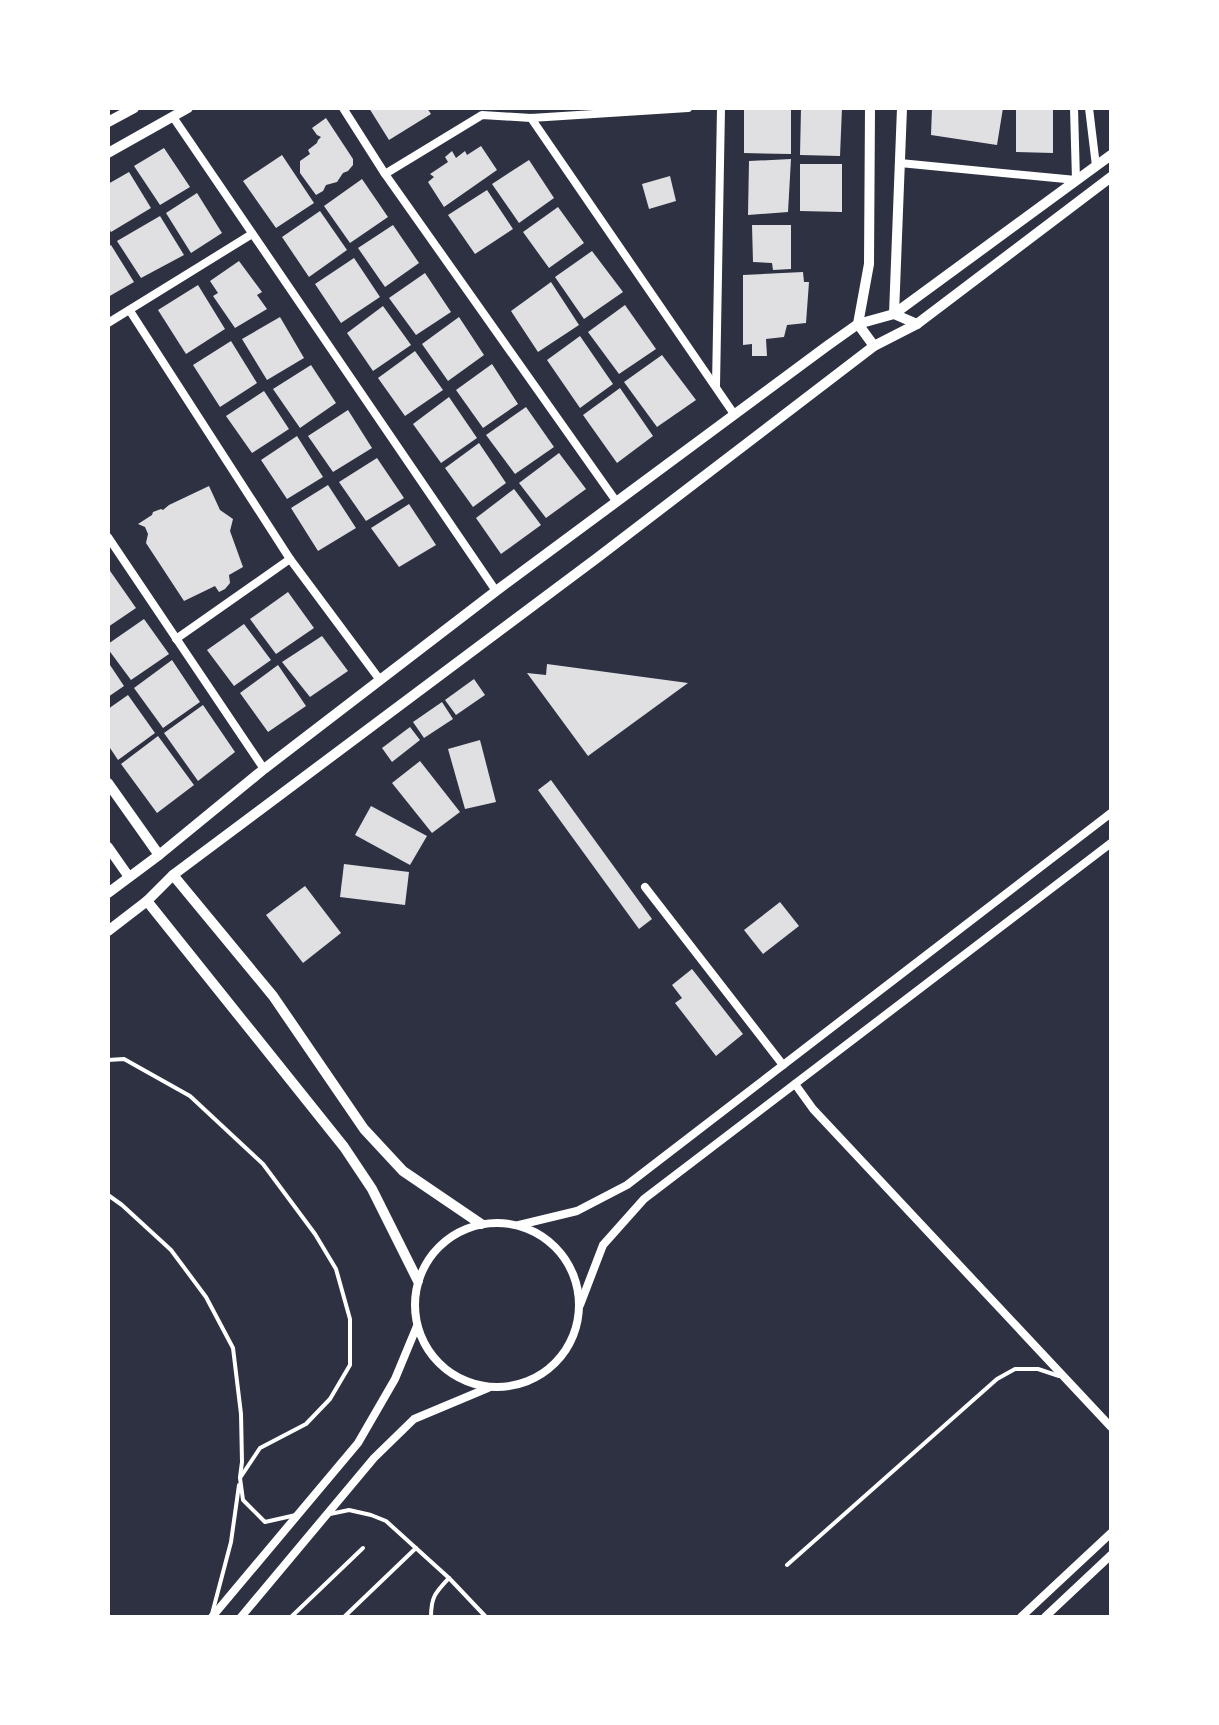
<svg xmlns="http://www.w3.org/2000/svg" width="1219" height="1725" font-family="'Sofia Sans Condensed',sans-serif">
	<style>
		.building { fill: #e0e0e3 }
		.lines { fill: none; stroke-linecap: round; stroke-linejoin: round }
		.service { stroke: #fff; stroke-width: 4 }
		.minor { stroke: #fff; stroke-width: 8 }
		.tertiary { stroke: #fff; stroke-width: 10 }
	</style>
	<rect width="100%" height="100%" fill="#2d3142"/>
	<g class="building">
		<polygon points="369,108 427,108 431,114 389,140"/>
		<polygon points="744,108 791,108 791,154 744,153"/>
		<polygon points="801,108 842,108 840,156 800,155"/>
		<polygon points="932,108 1003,108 997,145 931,135"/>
		<polygon points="1016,108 1053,108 1053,153 1016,152"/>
		<polygon points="326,118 353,159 353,165 348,171 343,173 337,182 326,185 323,191 316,195 300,173 300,161 310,154 308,150 317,143 318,140 321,137 317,135 312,128"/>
		<polygon points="481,146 497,170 444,207 428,182 434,177 430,174 448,162 445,157 452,151 456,158 465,151 467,155"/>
		<polygon points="164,148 190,187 160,205 134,166"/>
		<polygon points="282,155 314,203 276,228 243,181"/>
		<polygon points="791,159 788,212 748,215 749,161"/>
		<polygon points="529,160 554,198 519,223 492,184"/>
		<polygon points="800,164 842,164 842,212 800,211"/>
		<polygon points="129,172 151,208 111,232 108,228 108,184"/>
		<polygon points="670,176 676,201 649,209 642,184"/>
		<polygon points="362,179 388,217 350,243 324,206"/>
		<polygon points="487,190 513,229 475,254 448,215"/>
		<polygon points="197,193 222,233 191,253 166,213"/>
		<polygon points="558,207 584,243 549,268 523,232"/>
		<polygon points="320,211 347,250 309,277 282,237"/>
		<polygon points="160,216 184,255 141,278 117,241"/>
		<polygon points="393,225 419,263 385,287 358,248"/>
		<polygon points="752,225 791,225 791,269 773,270 772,263 753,262"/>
		<polygon points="111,245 134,282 108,297 108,247"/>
		<polygon points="592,251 623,292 584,319 555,277"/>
		<polygon points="354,258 380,297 341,323 315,284"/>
		<polygon points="239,261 262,292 257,295 267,309 235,328 213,296 218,293 210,281"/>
		<polygon points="803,272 804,282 809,282 806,323 787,325 784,337 766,339 767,356 752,356 752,344 743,345 743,275"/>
		<polygon points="425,273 451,312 416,335 389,298"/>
		<polygon points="551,282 579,325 538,352 511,311"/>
		<polygon points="198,285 225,329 186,354 158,310"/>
		<polygon points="625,305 656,349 619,374 588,332"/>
		<polygon points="383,306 411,345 373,371 347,333"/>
		<polygon points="280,317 304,358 267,380 242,339"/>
		<polygon points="459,317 484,355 448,381 422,344"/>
		<polygon points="580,336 613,384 580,408 547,360"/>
		<polygon points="231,341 257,383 220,407 193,365"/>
		<polygon points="415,351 443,390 405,416 378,378"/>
		<polygon points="662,355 696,400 657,427 624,382"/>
		<polygon points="492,364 518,404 483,428 456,390"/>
		<polygon points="311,365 336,403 300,428 273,389"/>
		<polygon points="620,388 653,436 617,463 583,415"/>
		<polygon points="264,391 289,429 252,453 226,416"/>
		<polygon points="449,397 477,438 441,463 413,424"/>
		<polygon points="526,407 554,447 515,474 486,435"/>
		<polygon points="348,410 372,448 333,472 308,436"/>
		<polygon points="297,436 323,477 287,499 261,460"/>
		<polygon points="479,443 506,483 473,507 445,468"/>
		<polygon points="559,453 586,489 546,518 519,483"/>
		<polygon points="377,458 404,498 366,521 339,482"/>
		<polygon points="328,485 356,528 318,551 291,508"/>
		<polygon points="209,486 220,510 233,519 230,531 243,567 229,575 230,583 225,589 219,592 215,586 184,601 146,543 148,534 145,527 138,524 152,515 153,512 161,509 163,510 169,505"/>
		<polygon points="514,489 541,525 501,554 476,518"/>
		<polygon points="409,504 436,545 399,567 371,528"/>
		<polygon points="108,568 136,608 108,627"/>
		<polygon points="288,592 314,628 276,654 250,619"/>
		<polygon points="144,619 169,654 131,680 108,649 108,644"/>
		<polygon points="244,624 271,660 234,686 207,650"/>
		<polygon points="322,636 348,671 310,697 282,662"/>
		<polygon points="172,660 200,702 163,728 134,688"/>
		<polygon points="108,662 124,686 108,697"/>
		<polygon points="547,664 688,683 588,756 527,673 546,675"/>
		<polygon points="278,665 306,706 268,732 240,693"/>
		<polygon points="474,679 485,695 456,715 445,700"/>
		<polygon points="128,695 155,733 118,760 108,745 108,709"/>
		<polygon points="442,702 453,719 424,738 413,722"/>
		<polygon points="203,705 235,752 198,781 164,733"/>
		<polygon points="410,727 420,740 392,762 382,748"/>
		<polygon points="158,736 194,785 157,813 121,764"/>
		<polygon points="480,740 496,802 465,809 448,749"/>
		<polygon points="420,761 460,812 432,833 392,783"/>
		<polygon points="551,780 652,919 639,929 538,790"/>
		<polygon points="371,806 427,836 410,865 355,835"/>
		<polygon points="344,864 409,872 405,905 340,897"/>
		<polygon points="305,886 341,933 303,963 266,915"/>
		<polygon points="780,902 799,926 763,954 744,930"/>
		<polygon points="692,969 743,1034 716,1056 675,1003 682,998 672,985"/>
	</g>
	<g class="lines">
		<g class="service">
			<polyline points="108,1060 124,1059 190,1096 263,1164 315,1234 336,1269 350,1319 350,1365 330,1399 306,1424 260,1448 240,1478 243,1500 265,1522 296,1515"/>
			<polyline points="108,1195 122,1205 171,1250 206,1297 233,1348 241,1414 242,1462 240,1477"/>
			<polyline points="330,1514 349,1510 371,1515 386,1521 449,1578 486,1617"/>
			<polyline points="787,1565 997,1379 1015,1369 1038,1369 1059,1376"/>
			<polyline points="212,1614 231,1542 239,1485"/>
			<polyline points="291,1617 363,1548"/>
			<polyline points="344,1617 416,1548"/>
			<path d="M431,1617C431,1597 435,1593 449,1578"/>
		</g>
		<g class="minor">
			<polyline points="343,108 385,174 616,501"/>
			<polyline points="1089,108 1096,166"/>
			<polyline points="173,117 496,591"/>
			<polyline points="531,118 734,414"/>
			<polyline points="900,163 1076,180 1074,108"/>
			<polyline points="385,174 482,115 531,118 688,108"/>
			<polyline points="130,311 290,559 380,680"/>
			<polyline points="108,323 252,234"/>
			<polyline points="716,386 721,108"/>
			<polyline points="108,537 264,769"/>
			<polyline points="176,639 290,559"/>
			<polyline points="645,887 783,1065"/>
			<polyline points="795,1084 813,1109 1111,1427"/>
			<circle cx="497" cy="1305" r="82"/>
			<polyline points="519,1225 577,1211 627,1185 1111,813"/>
			<polyline points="580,1305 603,1245 644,1199 1111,843"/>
			<polyline points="212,1617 358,1443 395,1379 417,1326"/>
			<polyline points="241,1617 374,1458 414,1419 488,1388"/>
			<polyline points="1021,1617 1111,1533"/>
			<polyline points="1045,1617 1111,1555"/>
		</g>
		<g class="tertiary">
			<polyline points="870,108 869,264 858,324 874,346"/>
			<polyline points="902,108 894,314 917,324"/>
			<polyline points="108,122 134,108"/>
			<polyline points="108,153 188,108"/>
			<polyline points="108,783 159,855"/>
			<polyline points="108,847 129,877"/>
			<polyline points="173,875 273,996 364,1129 403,1171 481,1224"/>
			<polyline points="108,893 159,855 264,769 496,591 827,346 858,324 894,314 1111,155"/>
			<polyline points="147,901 344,1147 372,1189 418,1281"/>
			<polyline points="108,931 147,901 173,875 597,558 874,346 917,324 1111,177"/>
		</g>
	</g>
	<rect width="1219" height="1725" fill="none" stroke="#ffffff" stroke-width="220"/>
</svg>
